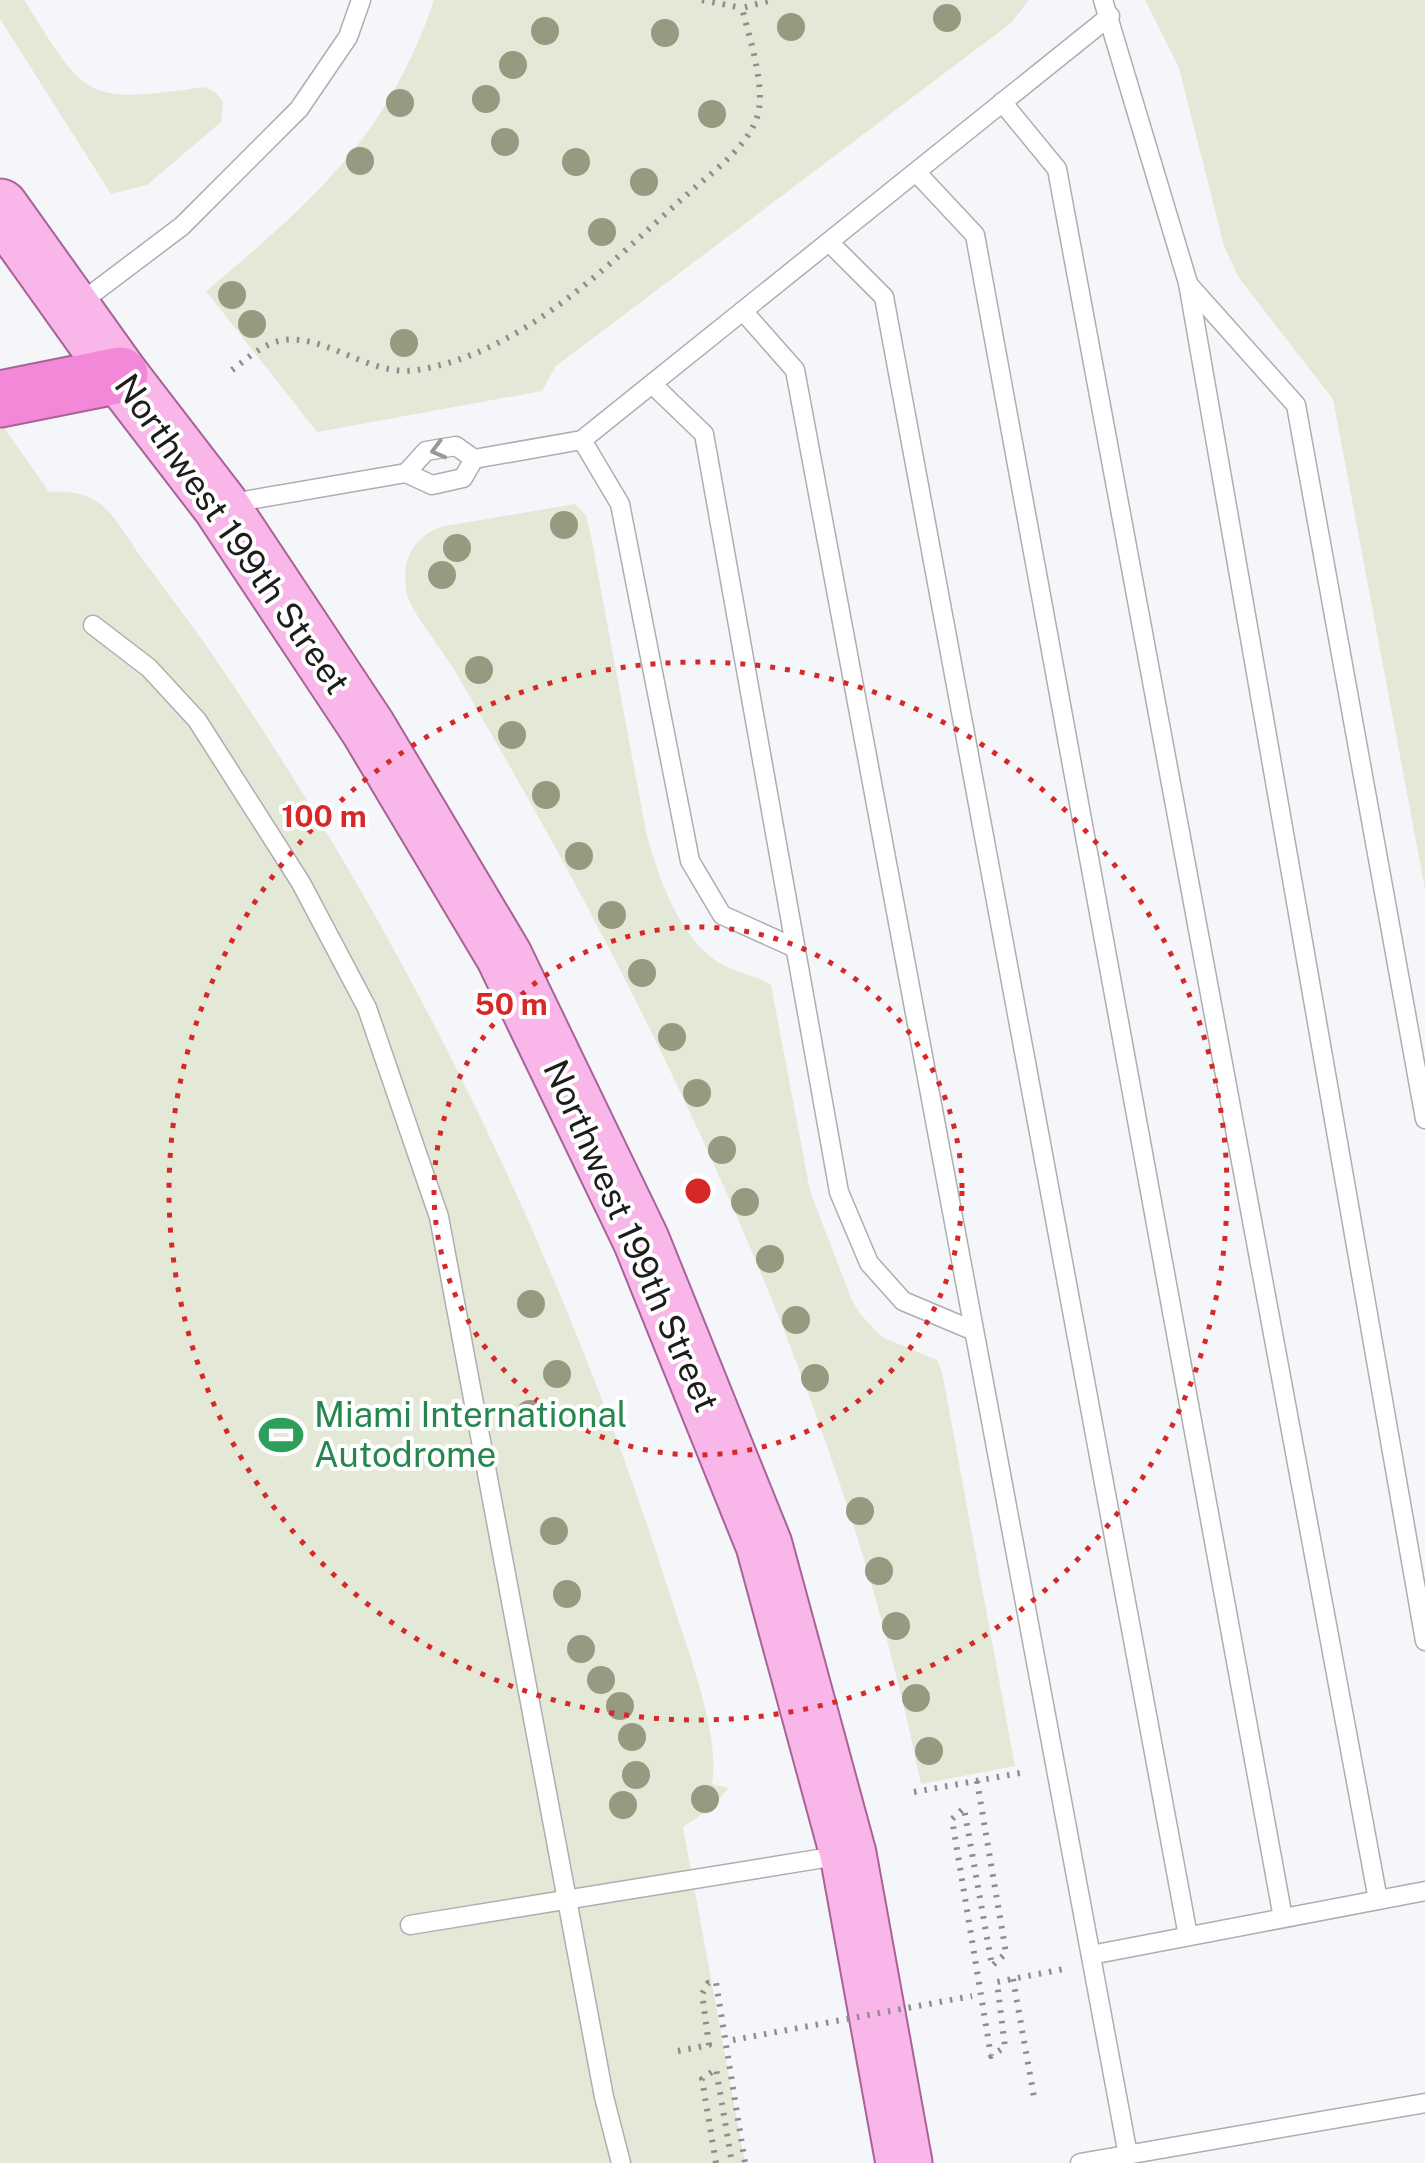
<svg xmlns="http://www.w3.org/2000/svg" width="1425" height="2163" font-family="'Public Sans',sans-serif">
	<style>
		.green { fill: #e4e8d6 }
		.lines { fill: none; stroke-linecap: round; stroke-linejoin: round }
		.lane-casing { stroke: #adaeb1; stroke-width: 21 }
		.primary-casing { stroke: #a86297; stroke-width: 59 }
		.highway-casing { stroke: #a86297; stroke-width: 59 }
		.path { stroke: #8e8e90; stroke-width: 6; stroke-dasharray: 2.5 8; stroke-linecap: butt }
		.lane { stroke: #fff; stroke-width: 18 }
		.primary { stroke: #f8b7e8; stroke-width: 55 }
		.highway { stroke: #f387d8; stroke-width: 55 }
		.path-bridge { stroke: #8e8e90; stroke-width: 6; stroke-dasharray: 2.5 8; stroke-linecap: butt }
		.tree { fill: #959a81 }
		.oneway { stroke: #99999a }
		.ring { fill: none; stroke: #d62828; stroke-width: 5; stroke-dasharray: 5 10 }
		.labels { text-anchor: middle; stroke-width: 8; stroke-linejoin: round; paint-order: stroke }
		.street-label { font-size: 35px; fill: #1d1d1e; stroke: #fff }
		.leisure-label { font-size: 35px; fill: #27864d; stroke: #fff; text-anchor: start }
		.centre { fill: #d62828; stroke: #fff; stroke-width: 5 }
		.ring-label { font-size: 30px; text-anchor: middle; font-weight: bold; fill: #d62828; stroke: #fff; stroke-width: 8; stroke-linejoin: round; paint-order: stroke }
	</style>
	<rect width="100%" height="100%" fill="#f5f6f9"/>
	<g class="green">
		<path d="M0,0H24C87,100 85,104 204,87L215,92L223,102L221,122L147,185L111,194L0,19Z"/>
		<path d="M434,0H1029L1011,23L556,366L542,391L317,432L206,291C312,202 388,137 434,0Z"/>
		<polygon points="1145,0 1425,0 1425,889 1333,399 1239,278 1224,246 1179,68"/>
		<path d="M0,422L49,492C67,491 84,492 99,503C116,516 128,539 141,557C169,595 198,633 225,673C418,959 568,1271 672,1601C687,1649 721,1735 712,1784L729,1788L710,1809L683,1827L745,2163H0Z"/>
		<path d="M575,504L586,515L591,536L646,832C658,877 679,939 721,964C737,973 756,975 771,985L810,1191L851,1298L860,1314L882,1337L937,1360L942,1372L1015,1766L921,1784C860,1485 740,1199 599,929C554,842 504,756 455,671C444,652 411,612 407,594C401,563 410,540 440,527Z"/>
	</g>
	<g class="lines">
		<g class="lane-casing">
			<g id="lane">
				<polyline points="1103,0 1188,283 1425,1641"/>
				<polyline points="1002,102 1057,169 1378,1900"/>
				<polyline points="916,172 975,235 1283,1918"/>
				<polyline points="829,242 884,297 1188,1936"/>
				<polyline points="1188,284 1296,405 1425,1119"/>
				<polyline points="76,306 182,226 299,109 348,37 361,0"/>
				<polyline points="743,311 795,370 1128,2155"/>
				<polyline points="652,384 704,434 839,1192 869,1263 903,1301 974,1331"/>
				<polyline points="582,440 620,504 690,861 722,915 795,948"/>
				<polyline points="406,473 426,451 456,446 474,459 582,440 1110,16"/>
				<polyline points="226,504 406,473 432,485 463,478 474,459"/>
				<polyline points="93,625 149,668 197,720 301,883 367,1008 439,1217 604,2097 621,2163"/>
				<polyline points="410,1925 843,1855"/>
				<polyline points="1091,1955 1425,1891"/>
				<polyline points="1080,2163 1425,2103"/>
			</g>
		</g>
		<g class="primary-casing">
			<polyline id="primary" points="0,207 120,375 220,505 368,728 504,956 641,1240 764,1545 848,1854 904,2163"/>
		</g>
		<g class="highway-casing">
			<polyline id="highway" points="0,399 120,375"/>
		</g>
		<g class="path">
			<polyline points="702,0 742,8"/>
			<path d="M232,370C244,361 256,350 270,344C316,324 365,378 417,370C523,353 607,266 683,198C707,176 744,151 756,120C768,92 749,37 742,8L772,0"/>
			<polyline points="977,1781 1006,1953 992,1966 964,1808 952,1819 991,2056 1005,2047 997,1982 1064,1969"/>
			<polyline points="914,1792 1026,1772"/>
			<polyline points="1013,1979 1034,2097"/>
			<polyline points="678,2051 709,2045 702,1994 708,1983 716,1982 745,2163"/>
			<polyline points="716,2163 702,2079 716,2069 732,2163"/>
		</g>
		<use href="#lane" class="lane"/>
		<use href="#primary" class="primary"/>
		<use href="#highway" class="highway"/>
		<polyline class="path-bridge" points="733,2040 972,1996"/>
	</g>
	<g class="tree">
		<circle cx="947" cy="18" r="14"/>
		<circle cx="791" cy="27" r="14"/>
		<circle cx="545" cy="31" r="14"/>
		<circle cx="665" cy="33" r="14"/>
		<circle cx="513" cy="65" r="14"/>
		<circle cx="486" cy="99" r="14"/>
		<circle cx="400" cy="103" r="14"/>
		<circle cx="712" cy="114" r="14"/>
		<circle cx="505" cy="142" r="14"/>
		<circle cx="360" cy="161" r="14"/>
		<circle cx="576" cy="162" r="14"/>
		<circle cx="644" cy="182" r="14"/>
		<circle cx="602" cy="232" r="14"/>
		<circle cx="232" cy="295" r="14"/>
		<circle cx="252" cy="324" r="14"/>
		<circle cx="404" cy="343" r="14"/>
		<circle cx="564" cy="525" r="14"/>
		<circle cx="457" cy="548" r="14"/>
		<circle cx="442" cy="575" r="14"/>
		<circle cx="479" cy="670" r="14"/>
		<circle cx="512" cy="735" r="14"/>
		<circle cx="546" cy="795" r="14"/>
		<circle cx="579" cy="856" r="14"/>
		<circle cx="612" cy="915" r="14"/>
		<circle cx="642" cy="973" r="14"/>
		<circle cx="672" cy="1037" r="14"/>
		<circle cx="697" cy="1093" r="14"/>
		<circle cx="722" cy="1150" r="14"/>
		<circle cx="745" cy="1202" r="14"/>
		<circle cx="770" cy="1259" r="14"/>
		<circle cx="531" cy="1304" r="14"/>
		<circle cx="796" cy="1320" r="14"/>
		<circle cx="557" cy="1374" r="14"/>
		<circle cx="815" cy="1378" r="14"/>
		<circle cx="530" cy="1414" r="14"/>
		<circle cx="860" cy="1511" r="14"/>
		<circle cx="554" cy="1531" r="14"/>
		<circle cx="879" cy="1571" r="14"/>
		<circle cx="567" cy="1594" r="14"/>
		<circle cx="896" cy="1626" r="14"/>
		<circle cx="581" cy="1649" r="14"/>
		<circle cx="601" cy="1680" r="14"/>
		<circle cx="916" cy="1698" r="14"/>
		<circle cx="620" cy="1706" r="14"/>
		<circle cx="632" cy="1737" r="14"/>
		<circle cx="929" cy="1751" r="14"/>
		<circle cx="636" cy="1775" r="14"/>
		<circle cx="705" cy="1799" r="14"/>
		<circle cx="623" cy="1805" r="14"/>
	</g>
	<defs><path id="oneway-chevron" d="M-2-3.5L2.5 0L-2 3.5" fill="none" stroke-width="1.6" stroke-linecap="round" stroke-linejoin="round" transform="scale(2.5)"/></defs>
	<use class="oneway" href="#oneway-chevron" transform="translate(438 450) rotate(165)"/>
	<g class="ring">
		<circle cx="698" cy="1191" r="264"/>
		<circle cx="698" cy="1191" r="529"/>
	</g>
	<defs>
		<g id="stadium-bare" transform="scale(3.45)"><path d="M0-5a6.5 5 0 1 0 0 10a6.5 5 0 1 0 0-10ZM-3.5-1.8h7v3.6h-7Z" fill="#2e9e5b" stroke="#fff" stroke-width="2.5" paint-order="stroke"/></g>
	</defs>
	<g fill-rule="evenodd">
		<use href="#stadium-bare" x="281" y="1435"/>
	</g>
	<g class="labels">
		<g class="street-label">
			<text transform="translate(232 534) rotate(55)" y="12">Northwest 199th Street</text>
			<text transform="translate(631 1236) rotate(66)" y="12">Northwest 199th Street</text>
		</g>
		<g class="leisure-label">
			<text x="314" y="1427">Miami International<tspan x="314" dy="40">Autodrome</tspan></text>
		</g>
	</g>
	<circle cx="698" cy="1191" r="15" class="centre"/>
	<g class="ring-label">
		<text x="324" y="827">100 m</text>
		<text x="511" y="1015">50 m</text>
	</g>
</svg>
